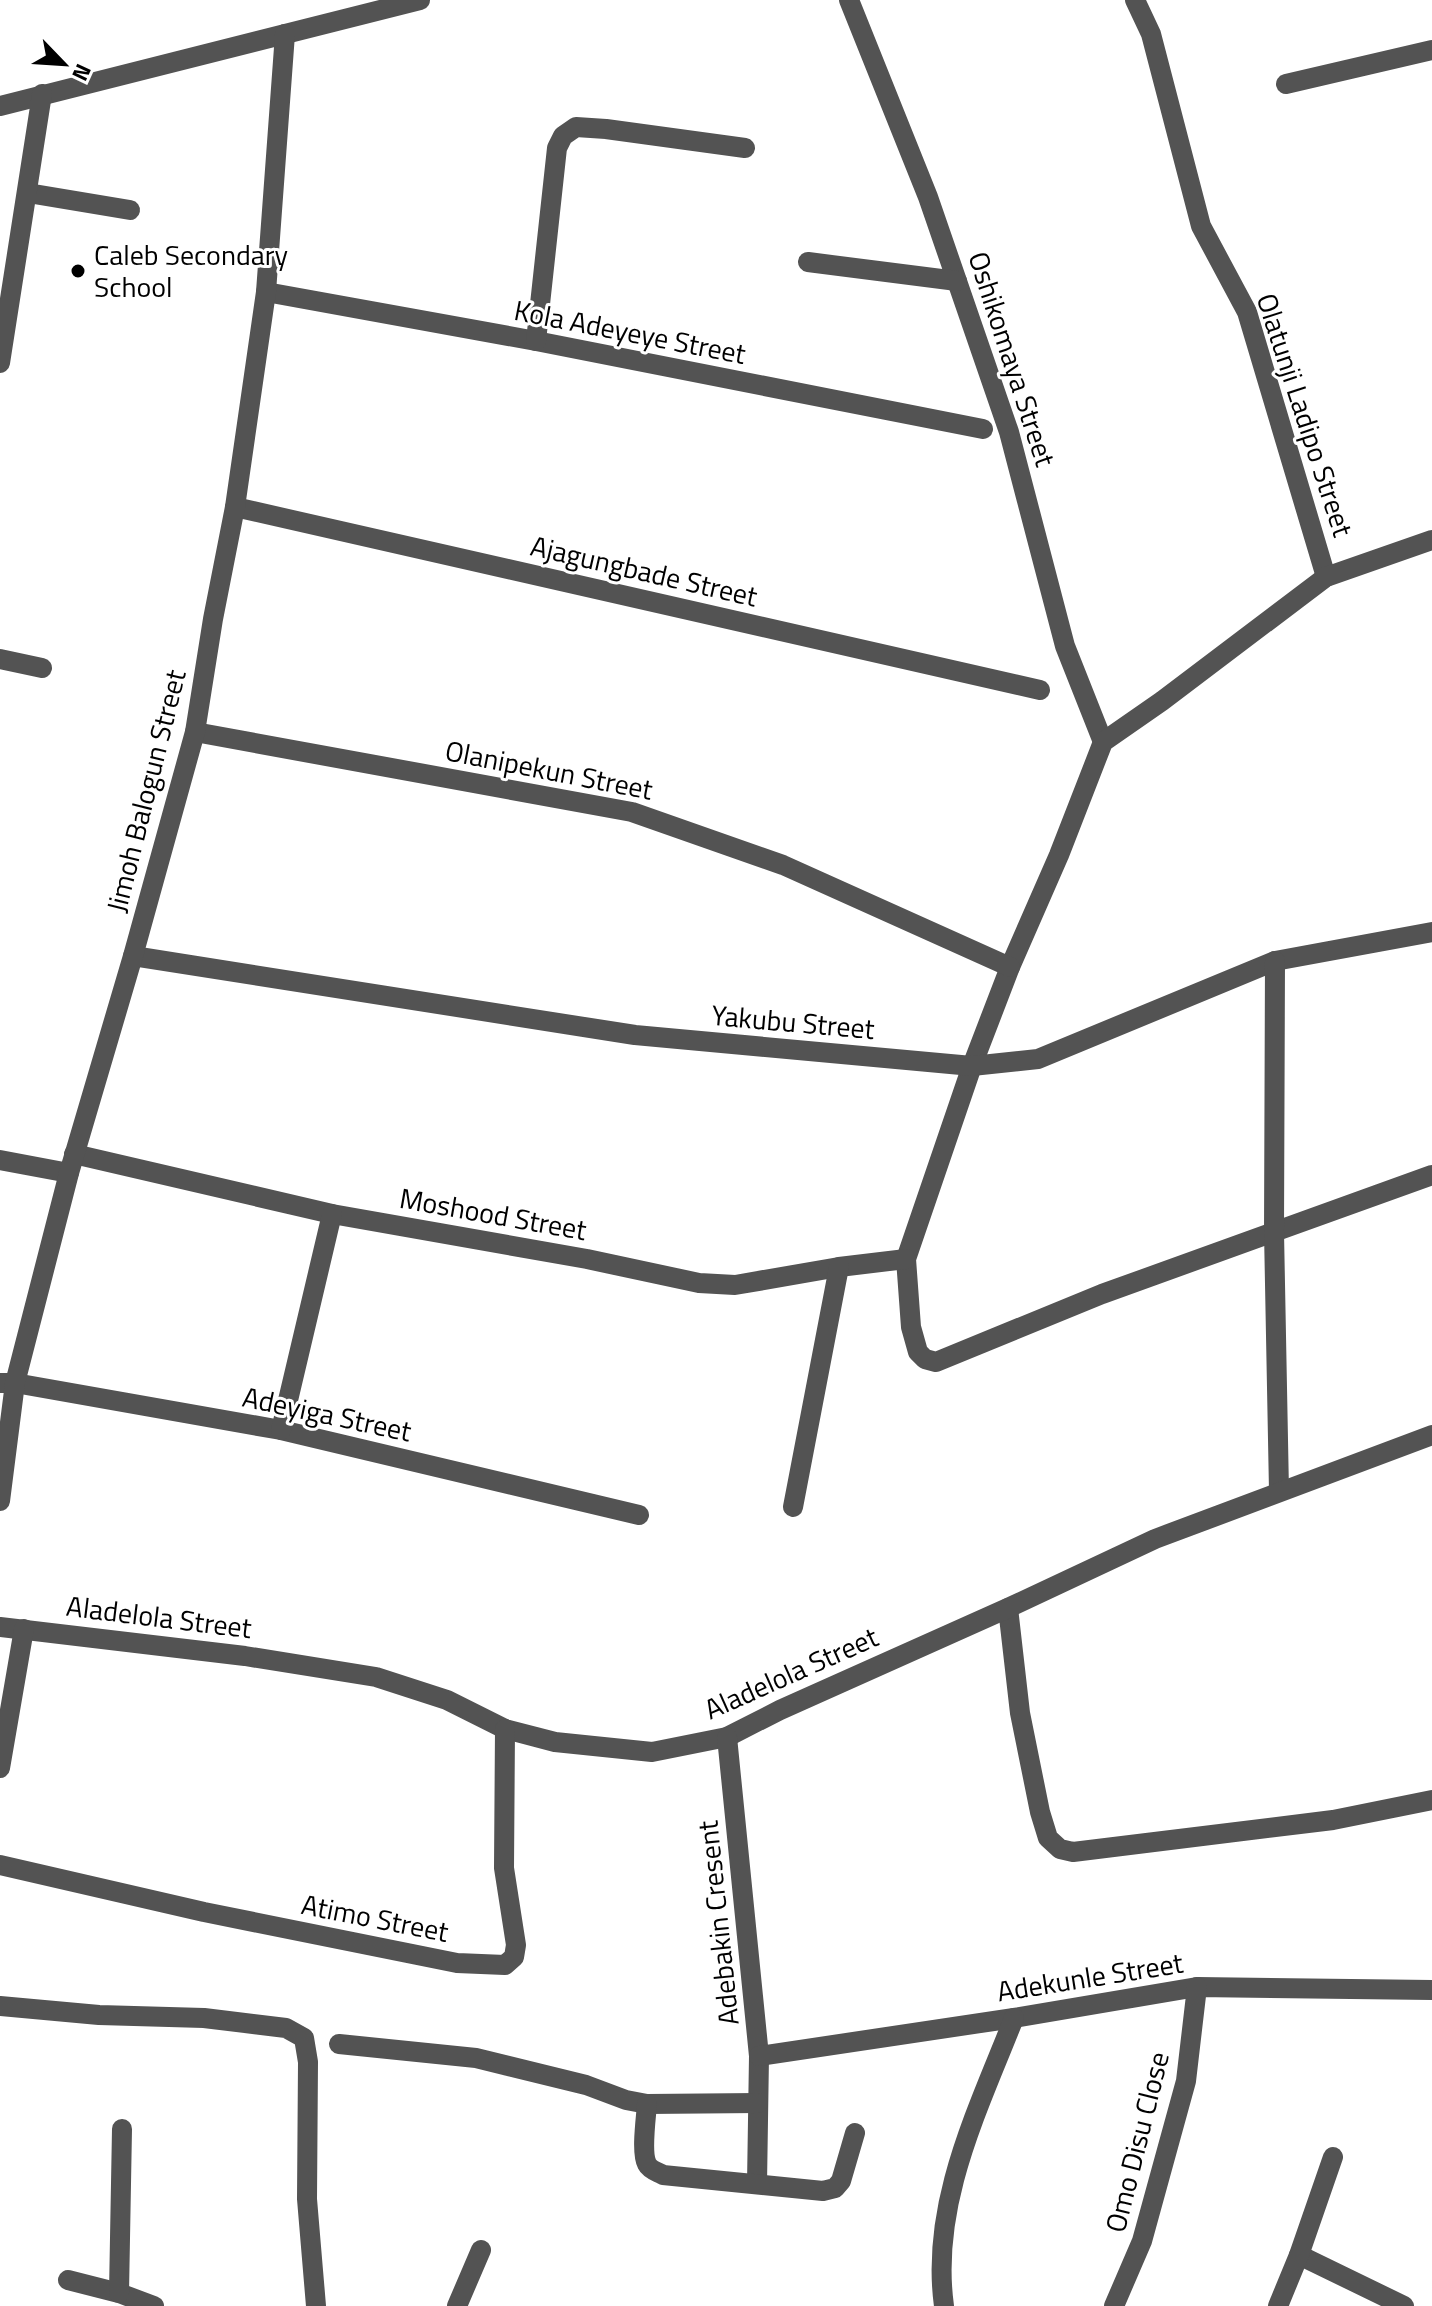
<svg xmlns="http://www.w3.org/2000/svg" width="1432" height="2306" font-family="'Titillium Web',sans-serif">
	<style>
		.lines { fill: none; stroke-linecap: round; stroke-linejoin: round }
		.minor { stroke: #535353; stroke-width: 20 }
		.poi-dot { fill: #000; stroke: #fff; stroke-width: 3 }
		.labels { text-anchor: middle; stroke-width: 6; stroke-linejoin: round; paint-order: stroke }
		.poi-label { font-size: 28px; fill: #000; stroke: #fff; text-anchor: start }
		.street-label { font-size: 28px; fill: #000; stroke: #fff }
	</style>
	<rect width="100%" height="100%" fill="#fff"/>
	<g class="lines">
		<g class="minor">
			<polyline points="849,0 928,197 1009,432 1065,646 1103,742"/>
			<polyline points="1135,0 1151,34 1201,226 1247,312 1326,577"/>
			<polyline points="1286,84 1432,50"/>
			<polyline points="0,106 420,0"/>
			<polyline points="28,193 130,210"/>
			<polyline points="808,262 957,281"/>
			<polyline points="266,292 536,341 983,429"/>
			<polyline points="536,341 557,148 563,136 576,127 606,129 745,148"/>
			<polyline points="0,363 42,94"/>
			<polyline points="235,507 1040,690"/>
			<polyline points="1432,540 1326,577 1162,701 1103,742 1059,855 1010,967 972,1066 906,1259 911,1327 918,1352 925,1359 936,1362 1102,1294 1432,1175"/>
			<polyline points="0,659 42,668"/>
			<polyline points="195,732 632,812 783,865 1010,967"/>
			<polyline points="133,956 635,1035 972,1066 1038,1059 1275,961 1432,932"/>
			<polyline points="1275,961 1274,1232 1279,1491"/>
			<polyline points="74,1154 332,1214 587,1259 699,1283 735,1285 839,1267 906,1259"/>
			<polyline points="0,1160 69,1173"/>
			<polyline points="0,1383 15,1383 281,1430 639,1515"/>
			<polyline points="281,1430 332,1214"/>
			<polyline points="0,1501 15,1383 69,1173 133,956 195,732 213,619 235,507 266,292 285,34"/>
			<polyline points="793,1507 839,1267"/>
			<polyline points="1008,1608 1020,1713 1040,1812 1048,1838 1060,1849 1073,1852 1333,1820 1432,1800"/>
			<polyline points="0,1627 245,1656 376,1677 447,1700 505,1729 555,1742 652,1752 727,1737 780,1710 1008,1608 1155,1539 1432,1435"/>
			<polyline points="727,1737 759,2056 757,2184"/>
			<polyline points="0,1768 24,1629"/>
			<polyline points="0,1865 204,1912 457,1963 505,1965 514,1957 516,1945 504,1868 505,1729"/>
			<polyline points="0,2006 99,2015 204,2018 286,2028 304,2038 308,2062 307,2199 316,2306"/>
			<polyline points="339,2044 476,2058 586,2085 626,2100 647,2104 758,2103"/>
			<polyline points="759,2056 1014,2018 1197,1987 1432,1990"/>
			<path d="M647,2104C646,2118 641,2153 647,2164C650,2170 658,2172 663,2175L823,2191L835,2188L841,2181L855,2133"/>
			<polyline points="1299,2255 1404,2306"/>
			<polyline points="68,2280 119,2293 154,2306"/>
			<polyline points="119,2293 122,2129"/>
			<polyline points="457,2306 481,2250"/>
			<path d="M944,2306C930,2204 978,2110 1014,2018"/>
			<polyline points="1114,2306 1142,2241 1186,2081 1197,1987"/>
			<polyline points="1278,2306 1299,2255 1333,2157"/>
		</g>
	</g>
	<circle class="poi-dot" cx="78" cy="271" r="8"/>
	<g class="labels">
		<g class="poi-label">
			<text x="94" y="265">Caleb Secondary<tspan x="94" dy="32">School</tspan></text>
		</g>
		<g class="street-label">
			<text transform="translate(630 332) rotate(11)" y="10">Kola Adeyeye Street</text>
			<text transform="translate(1012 359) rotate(72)" y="10">Oshikomaya Street</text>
			<text transform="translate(1305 415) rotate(72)" y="10">Olatunji Ladipo Street</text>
			<text transform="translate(644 571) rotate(13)" y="10">Ajagungbade Street</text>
			<text transform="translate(549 770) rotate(11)" y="10">Olanipekun Street</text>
			<text transform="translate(146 791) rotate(-76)" y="10">Jimoh Balogun Street</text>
			<text transform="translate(793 1022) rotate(5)" y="10">Yakubu Street</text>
			<text transform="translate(493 1214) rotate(10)" y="10">Moshood Street</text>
			<text transform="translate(327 1414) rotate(12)" y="10">Adeyiga Street</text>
			<text transform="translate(159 1617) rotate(7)" y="10">Aladelola Street</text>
			<text transform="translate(791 1673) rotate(-24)" y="10">Aladelola Street</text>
			<text transform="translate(375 1918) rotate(11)" y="10">Atimo Street</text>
			<text transform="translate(718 1923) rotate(-96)" y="10">Adebakin Cresent</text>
			<text transform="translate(1090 1977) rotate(-9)" y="10">Adekunle Street</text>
			<text transform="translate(1137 2142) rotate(-76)" y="10">Omo Disu Close</text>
		</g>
	</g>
	<g transform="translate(64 64) rotate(115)" stroke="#ffffff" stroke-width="6" paint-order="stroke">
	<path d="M0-6L14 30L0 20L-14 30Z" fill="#000000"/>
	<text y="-12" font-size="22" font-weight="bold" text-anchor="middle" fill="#000000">N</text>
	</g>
</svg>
